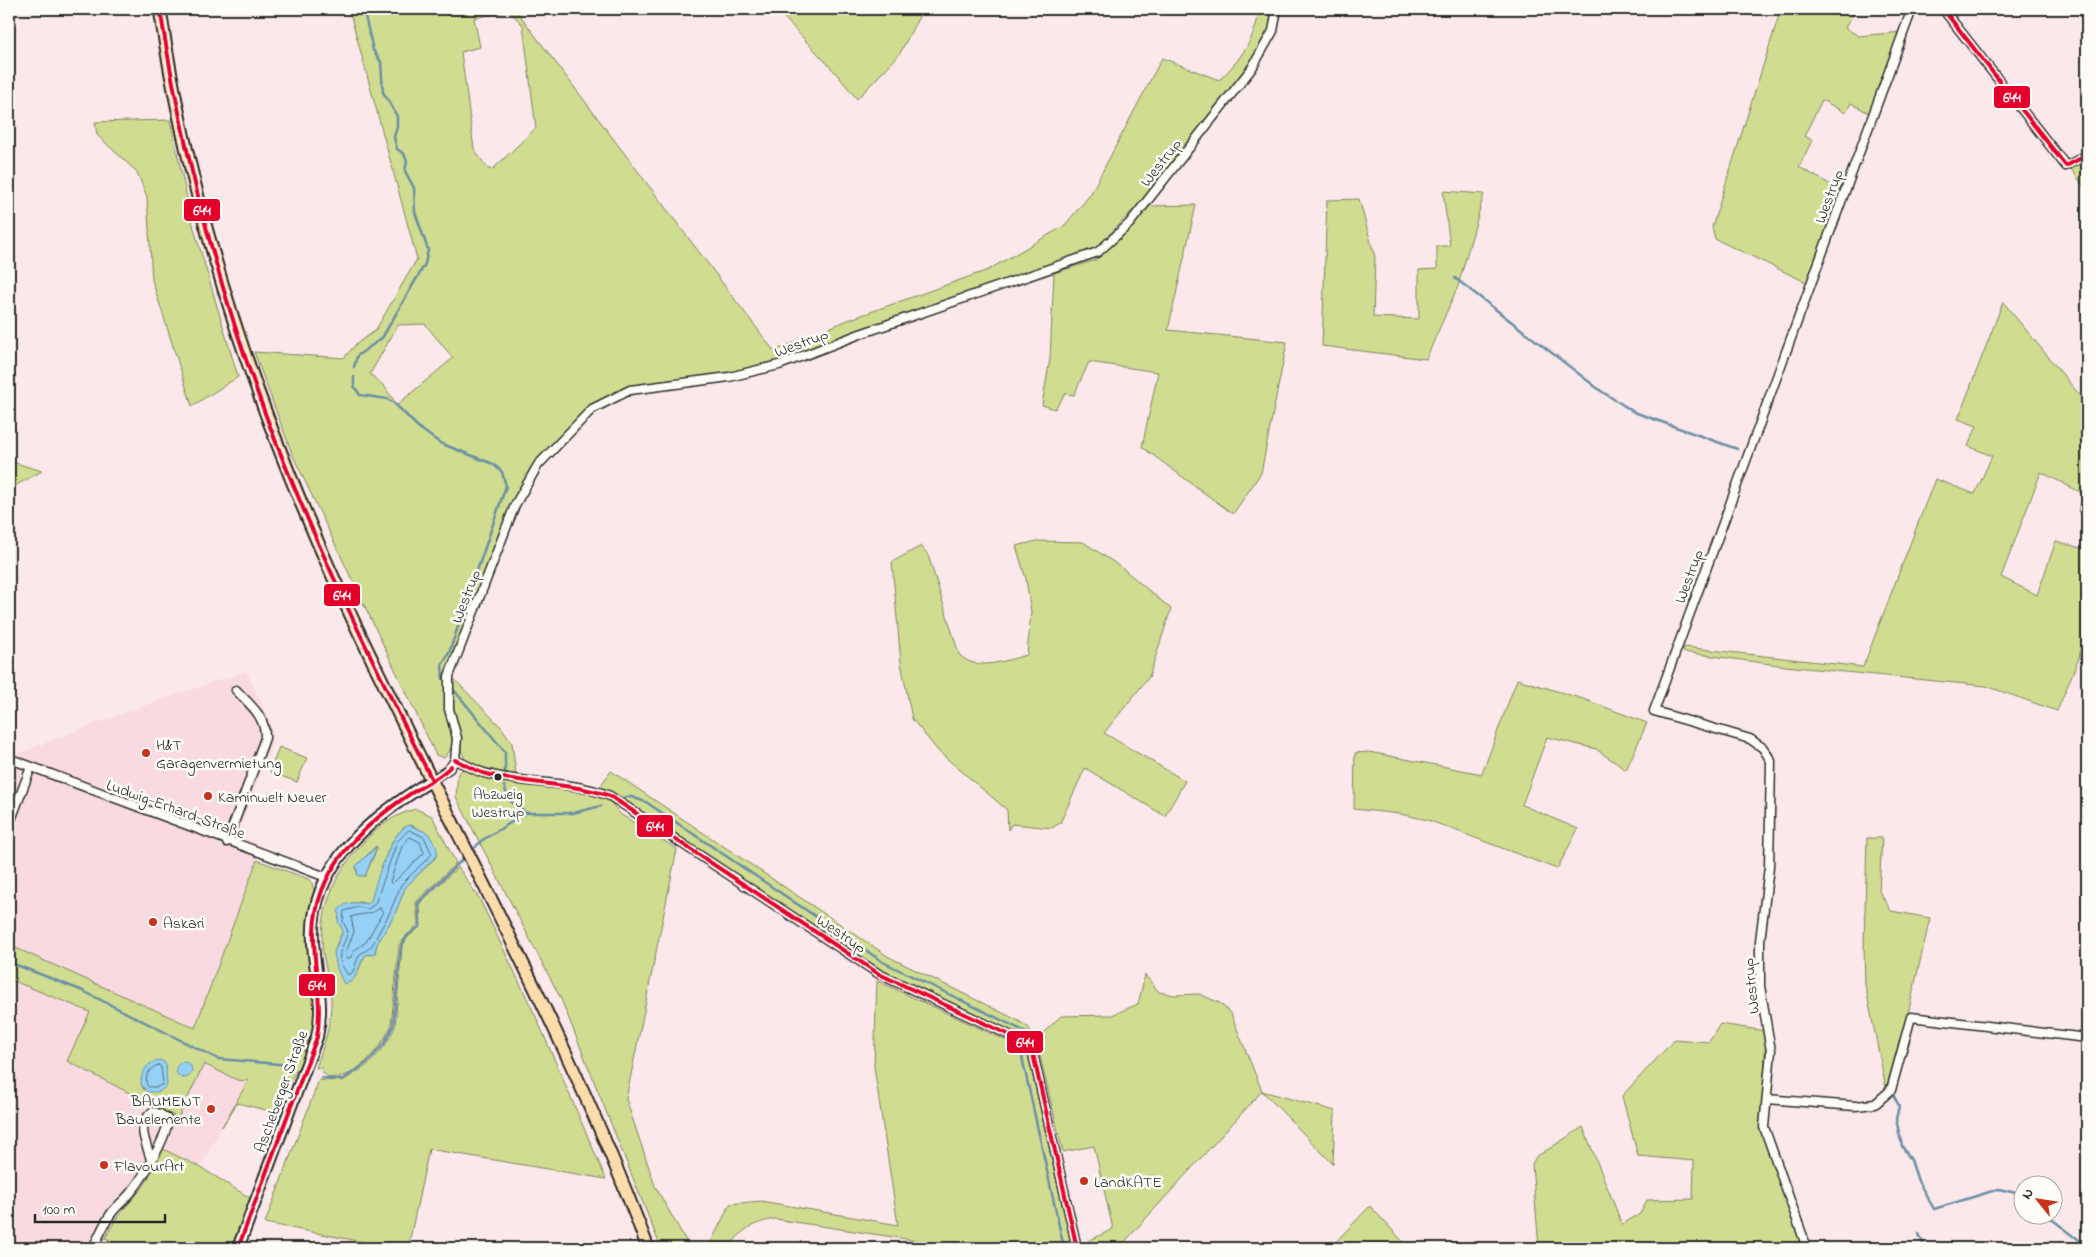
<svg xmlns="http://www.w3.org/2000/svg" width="2096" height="1257" font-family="'Indie Flower',sans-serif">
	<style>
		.built { fill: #f9dae1 }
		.green { fill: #d0dd90; stroke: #7e845e; fill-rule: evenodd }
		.water { fill: #95d1f6; stroke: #6b8fa5 }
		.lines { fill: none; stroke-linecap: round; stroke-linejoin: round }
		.shore { stroke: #556d7c; stroke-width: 1 }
		.stream { stroke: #6b8fa5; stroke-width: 2.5 }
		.street-casing { stroke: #2b2b2b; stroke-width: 11 }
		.secondary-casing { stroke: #2b2b2b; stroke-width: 14 }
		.primary-casing { stroke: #2b2b2b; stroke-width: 15 }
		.street { stroke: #fdfcf7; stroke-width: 8 }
		.secondary { stroke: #fdfcf7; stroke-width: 10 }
		.primary { stroke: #fddcac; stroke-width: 11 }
		.bus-1-casing { stroke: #fdfcf7; stroke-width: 8 }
		.bus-1 { stroke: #e4002b; stroke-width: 4 }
		.poi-dot { fill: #c8321e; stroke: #fdfcf7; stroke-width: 2 }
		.bus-dot { fill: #2b2b2b; stroke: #fdfcf7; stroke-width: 2 }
		.labels { text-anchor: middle; stroke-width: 5; stroke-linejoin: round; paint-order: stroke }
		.bus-label { font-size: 15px; fill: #2b2b2b; stroke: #fdfcf7 }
		.street-label { font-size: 16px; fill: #2b2b2b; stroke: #fdfcf7 }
		.poi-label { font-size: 16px; fill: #2b2b2b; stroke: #fdfcf7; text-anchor: start }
		.line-badge { stroke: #fdfcf7; stroke-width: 2 }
		.badge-label { font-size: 14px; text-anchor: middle; font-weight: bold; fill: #fff }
	</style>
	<rect width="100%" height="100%" fill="#fbe8ea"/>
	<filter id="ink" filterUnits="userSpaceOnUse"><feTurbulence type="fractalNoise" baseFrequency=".02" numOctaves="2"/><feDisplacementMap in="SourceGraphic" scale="10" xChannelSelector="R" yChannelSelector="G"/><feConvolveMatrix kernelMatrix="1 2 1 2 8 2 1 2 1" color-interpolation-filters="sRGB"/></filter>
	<g filter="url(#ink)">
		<g class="built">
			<polygon points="246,671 270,722 272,733 271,747 239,829 243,838 262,846 195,1028 9,945 9,757 126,712"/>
			<polygon points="9,979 90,1011 178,1118 203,1064 237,1080 248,1080 200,1167 163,1150 144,1186 126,1206 105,1237 128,1248 9,1248"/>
		</g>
		<g class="green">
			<path d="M349,9H515L774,351L848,320L988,270L1064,226L1090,195L1162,58L1219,80C1239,62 1257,37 1259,9H1275L1271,31L1250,66L1144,199L1092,252L780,363L728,375L628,388L589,407L535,463L447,674C446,685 445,695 446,706C448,726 460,742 444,758L436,755L293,456L254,352L344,358L356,344L375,331L417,259ZM509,11L523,25L536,128L492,170L487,168L474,149L461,52L480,47L474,18ZM425,324L453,358L397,405L384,386L370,374L398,325Z"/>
			<polygon points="776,9 923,9 899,55 857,99 835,72"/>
			<polygon points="1781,9 1856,9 1845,28 1859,36 1901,32 1872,115 1851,103 1846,113 1822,100 1804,136 1812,140 1799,167 1844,192 1808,283 1715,239 1712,227"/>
			<polygon points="170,120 193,225 238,377 192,406 152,280 147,197 137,172 97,135 95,122"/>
			<polygon points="2087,158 2087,191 2069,166"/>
			<polygon points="1443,191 1484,194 1458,286 1426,359 1322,346 1327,200 1359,199 1375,257 1373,317 1419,319 1419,270 1437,269 1437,246 1450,246"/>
			<polygon points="1196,205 1168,330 1287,342 1261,473 1233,514 1142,447 1158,372 1089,362 1074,395 1065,394 1055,409 1042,405 1050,359 1054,273 1096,260 1148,206"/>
			<polygon points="2003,302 2087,404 2087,517 2078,511 2084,494 2041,472 2001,577 2037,595 2056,541 2087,550 2087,632 2084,631 2079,658 2057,711 1986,686 1785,666 1683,652 1684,647 1863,667 1935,479 1975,494 1992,456 1968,446 1977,426 1958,419"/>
			<polygon points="9,461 42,471 9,489"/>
			<path d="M1037,541L1083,542L1121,567L1171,609L1149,677L1104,733L1185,781L1165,816L1085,768L1060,823L1052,828L1012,824L1008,830L1007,810L939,752L912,719L901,663L892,562L921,546L928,555L959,654C975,673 1006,660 1027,655L1031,612L1026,579L1016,546Z"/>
			<polygon points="451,676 502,728 512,743 516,775 481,769 466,761 461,750 461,737 452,709"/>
			<polygon points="1517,679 1583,699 1647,723 1626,770 1596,749 1547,737 1522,805 1578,829 1557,869 1428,820 1400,814 1354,809 1355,753 1369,752 1482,774"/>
			<polygon points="279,747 307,758 297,782 270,772"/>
			<polygon points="465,767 590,792 609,800 620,814 677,849 626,1099 655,1186 690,1248 661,1248 561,999 456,797 458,774"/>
			<polygon points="611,771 889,957 1017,1020 1028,1027 1033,1035 1029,1042 880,973 611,794 599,788"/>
			<path d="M416,809L432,816L456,863L416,902L418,924L399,945L391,1026L382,1043L367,1061L351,1073L343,1076L329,1078L321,1071L322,1068H316C324,1045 332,1023 331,998C330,983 325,968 323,953C318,912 334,873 363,843C377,827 395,814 416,809ZM411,825C426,831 436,840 436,857L405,888L395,914L377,944L375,953L371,955L367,954C358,963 360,979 346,984C339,978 333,956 336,946C338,940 341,936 343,930C336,920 340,914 347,904L360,902L367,904L371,901C378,882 389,828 411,825ZM376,846L377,849L365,876L357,874L356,866Z"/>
			<polygon points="1867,838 1882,838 1879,891 1891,911 1930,918 1907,1018 1886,1088 1865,984 1864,946"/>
			<path d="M257,860L311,880L315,894L316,1006L311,1046L289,1083L278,1113L237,1103L222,1127L248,1081L237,1080L204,1064L178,1118L67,1061L90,1012L9,979V945L195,1028ZM163,1061L166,1067L144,1090L141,1084Z"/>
			<polygon points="458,867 479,898 536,1017 606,1179 429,1149 408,1248 394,1248 265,1223 319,1080 343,1081 369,1064 385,1046 395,1027 402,947 408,937 421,926 420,903"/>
			<polygon points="1145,975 1159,992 1174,995 1199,994 1220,1003 1231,1014 1262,1091 1335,1111 1333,1164 1262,1091 1119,1248 1083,1248 1082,1244 1113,1229 1094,1146 1063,1152 1037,1044 1044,1032 1061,1016 1112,1015 1138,1004"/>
			<path d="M877,981L1027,1050L1072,1248H965L775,1219C753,1223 742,1229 729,1248H708L730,1204L761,1201L898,1225L874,1067Z"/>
			<polygon points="1720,1024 1766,1031 1762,1127 1805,1248 1539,1248 1532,1164 1536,1157 1583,1127 1622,1224 1640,1214 1647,1200 1693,1199 1694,1161 1638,1156 1622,1096 1675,1039 1709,1042"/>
			<polygon points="163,1149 200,1167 250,1198 231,1248 128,1248 105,1238 118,1216 144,1186"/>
			<polygon points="1370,1206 1409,1248 1330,1248"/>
		</g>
		<g class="water">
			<path d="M409,825L428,833L437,848V855L405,888L395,914L377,944L374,955L367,954C357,963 360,981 344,984L337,969L334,952L343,931L338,922L339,914L338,911C344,901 358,902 367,904L371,901C375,884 391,830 409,825Z"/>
			<polygon points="377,846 365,876 358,876 356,866"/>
			<path d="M161,1060L166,1064L167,1086L159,1092H147L141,1084C141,1070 148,1062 161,1060Z"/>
			<circle cx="184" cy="1070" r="8"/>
		</g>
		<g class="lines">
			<g class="shore">
				<path d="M409,830L424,837L432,854L401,885L390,912L371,947L359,955L353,972L348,975C332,953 343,952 348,931L343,922L344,911L358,907L368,909L375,904L397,842Z"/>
				<polygon points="410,837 420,842 424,853 392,884 390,882 402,846"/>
				<path d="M380,908L383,912L366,942L355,950L350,958H347L346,952L354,932L351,917C361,913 370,916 380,908Z"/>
				<path d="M158,1065L161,1067L163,1084L157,1087H148C143,1078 149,1068 158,1065Z"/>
			</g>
			<g class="stream">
				<polyline points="1455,278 1601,391 1634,412 1737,449"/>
				<polyline points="354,367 357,356 382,338 425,264 428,250 415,212 414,188 405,171 407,161 404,154 397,149 394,137 397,127 397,116 383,92 381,62 373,50 365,16 361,9"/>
				<polyline points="354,377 354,386 360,395 387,399 394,403 419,428 440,443 493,464 502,472 506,486 449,653 442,665 443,679"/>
				<polyline points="454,690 505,752 505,772"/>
				<polyline points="504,786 509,800 526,813"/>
				<polyline points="625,797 631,797 646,802 883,962 1028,1033 1026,1041"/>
				<polyline points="471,852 481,841 526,813 573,813 601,806"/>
				<polyline points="9,962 83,991 218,1059 291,1065"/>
				<polyline points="1025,1045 1022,1057 1064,1248"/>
				<polyline points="322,1078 342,1080 368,1062 384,1044 393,1026 401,946 407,936 420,926 418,903 465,857"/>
				<polyline points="1893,1094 1899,1106 1896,1119 1902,1146 1911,1160 1918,1181 1934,1209 1999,1189 2024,1195"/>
				<polyline points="2045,1214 2087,1246"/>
				<polyline points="1919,1234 1925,1248"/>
			</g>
			<g class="street-casing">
				<g id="street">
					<polyline points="1943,9 2066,166 2087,155"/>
					<path d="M455,760C465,764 474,770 484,773C525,785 571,780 610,796L879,974L1031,1045L1077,1248"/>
					<polyline points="16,761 326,877"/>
					<polyline points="432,780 449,769 455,760 457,738 449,709 449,676 515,505 538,465 592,409 630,390 729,377 779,365 860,334 1098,252 1129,224 1252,68 1273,31 1277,9"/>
					<polyline points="9,825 31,767"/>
					<path d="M227,842L265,738C266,716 249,704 236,690"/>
					<polyline points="1767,1099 1855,1106 1875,1104 1891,1090 1911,1017 2087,1038"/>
					<path d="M93,1248C99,1236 105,1221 113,1211C119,1204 127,1198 132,1191C142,1179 170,1133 167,1119L160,1114L152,1112C135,1127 147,1143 151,1160"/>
					<polyline points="1807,1248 1764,1127 1771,1051 1760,986 1760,941 1769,867 1771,761 1763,748 1750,739 1654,711 1912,9"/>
				</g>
			</g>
			<g class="secondary-casing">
				<path id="secondary" d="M238,1248L317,1037C325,1002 315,978 313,943C308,865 372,817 432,780"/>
			</g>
			<g class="primary-casing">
				<path id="primary" d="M160,9C189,207 252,397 334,579C436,803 562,1017 648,1248"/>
			</g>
			<use href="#street" class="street"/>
			<use href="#secondary" class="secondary"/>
			<use href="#primary" class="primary"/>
			<g class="bus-1-casing">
				<g id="bus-1">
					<path d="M160,9C182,148 217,284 266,416C313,541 372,661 432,780"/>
					<polyline points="1943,9 2066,166 2087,155"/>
					<path d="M455,760C465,764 474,770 483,773C525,785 569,782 610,796L879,974L1031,1045L1077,1248"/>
					<path d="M238,1248L317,1037C323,1001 313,967 314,931C316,870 360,828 407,796C422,786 439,779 451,766"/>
				</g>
			</g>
			<use href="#bus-1" class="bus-1"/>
		</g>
	</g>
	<g class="poi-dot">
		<circle cx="146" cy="753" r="5"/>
		<circle cx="208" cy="796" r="5"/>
		<circle cx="153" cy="922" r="5"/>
		<circle cx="211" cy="1109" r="5"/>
		<circle cx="104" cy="1165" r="5"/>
		<circle cx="1084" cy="1181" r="5"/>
	</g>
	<circle class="bus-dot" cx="498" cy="777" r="4.5"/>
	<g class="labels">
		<g class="bus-label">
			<text x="498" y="799">Abzweig<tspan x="498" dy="18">Westrup</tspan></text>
		</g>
		<g class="street-label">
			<text transform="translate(1160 162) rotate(-52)" y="6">Westrup</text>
			<text transform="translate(1828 196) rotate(-70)" y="6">Westrup</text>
			<text transform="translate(801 342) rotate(-20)" y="6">Westrup</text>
			<text transform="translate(1688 576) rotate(-70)" y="6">Westrup</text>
			<text transform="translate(465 596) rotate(-69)" y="6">Westrup</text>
			<text transform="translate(176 808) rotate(20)" y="6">Ludwig-Erhard-Straße</text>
			<text transform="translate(842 933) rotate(34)" y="6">Westrup</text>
			<text transform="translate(1750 986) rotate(-96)" y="6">Westrup</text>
			<text transform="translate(280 1091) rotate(-70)" y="6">Ascheberger Straße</text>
		</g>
		<g class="poi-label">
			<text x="156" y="750">H&amp;T<tspan x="156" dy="18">Garagenvermietung</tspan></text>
			<text x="218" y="802">Kaminwelt Neuer</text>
			<text x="163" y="928">Askari</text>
			<text x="201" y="1106" text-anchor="end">BAUMENT<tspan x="201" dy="18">Bauelemente</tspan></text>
			<text x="114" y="1171">FlavourArt</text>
			<text x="1094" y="1187">LandKATE</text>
		</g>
	</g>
	<g class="line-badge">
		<rect x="1993" y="85" width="38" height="24" rx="5" fill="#e4002b"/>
		<rect x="183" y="198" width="38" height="24" rx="5" fill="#e4002b"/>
		<rect x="323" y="583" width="38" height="24" rx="5" fill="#e4002b"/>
		<rect x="636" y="814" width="38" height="24" rx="5" fill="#e4002b"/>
		<rect x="298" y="973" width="38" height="24" rx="5" fill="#e4002b"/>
		<rect x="1006" y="1030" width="38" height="24" rx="5" fill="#e4002b"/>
	</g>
	<g class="badge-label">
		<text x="2012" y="102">644</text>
		<text x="202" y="215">644</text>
		<text x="342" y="600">644</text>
		<text x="655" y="831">644</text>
		<text x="317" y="990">644</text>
		<text x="1025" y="1047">644</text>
	</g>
	<rect width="2096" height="1257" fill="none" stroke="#fdfcf7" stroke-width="30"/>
	<rect x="15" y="15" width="2066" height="1227" fill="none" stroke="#2b2b2b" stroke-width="2" filter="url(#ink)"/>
	<g transform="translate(2038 1200) rotate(300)"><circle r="24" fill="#fdfcf7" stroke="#a9a8a5"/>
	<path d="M0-4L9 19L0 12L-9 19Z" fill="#c8321e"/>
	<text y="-8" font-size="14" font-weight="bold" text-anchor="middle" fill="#2b2b2b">N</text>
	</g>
	<path d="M35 1214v8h130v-8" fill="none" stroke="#2b2b2b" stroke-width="2.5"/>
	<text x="42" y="1214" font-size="15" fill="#2b2b2b" stroke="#fdfcf7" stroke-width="4" paint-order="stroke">100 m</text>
</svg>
